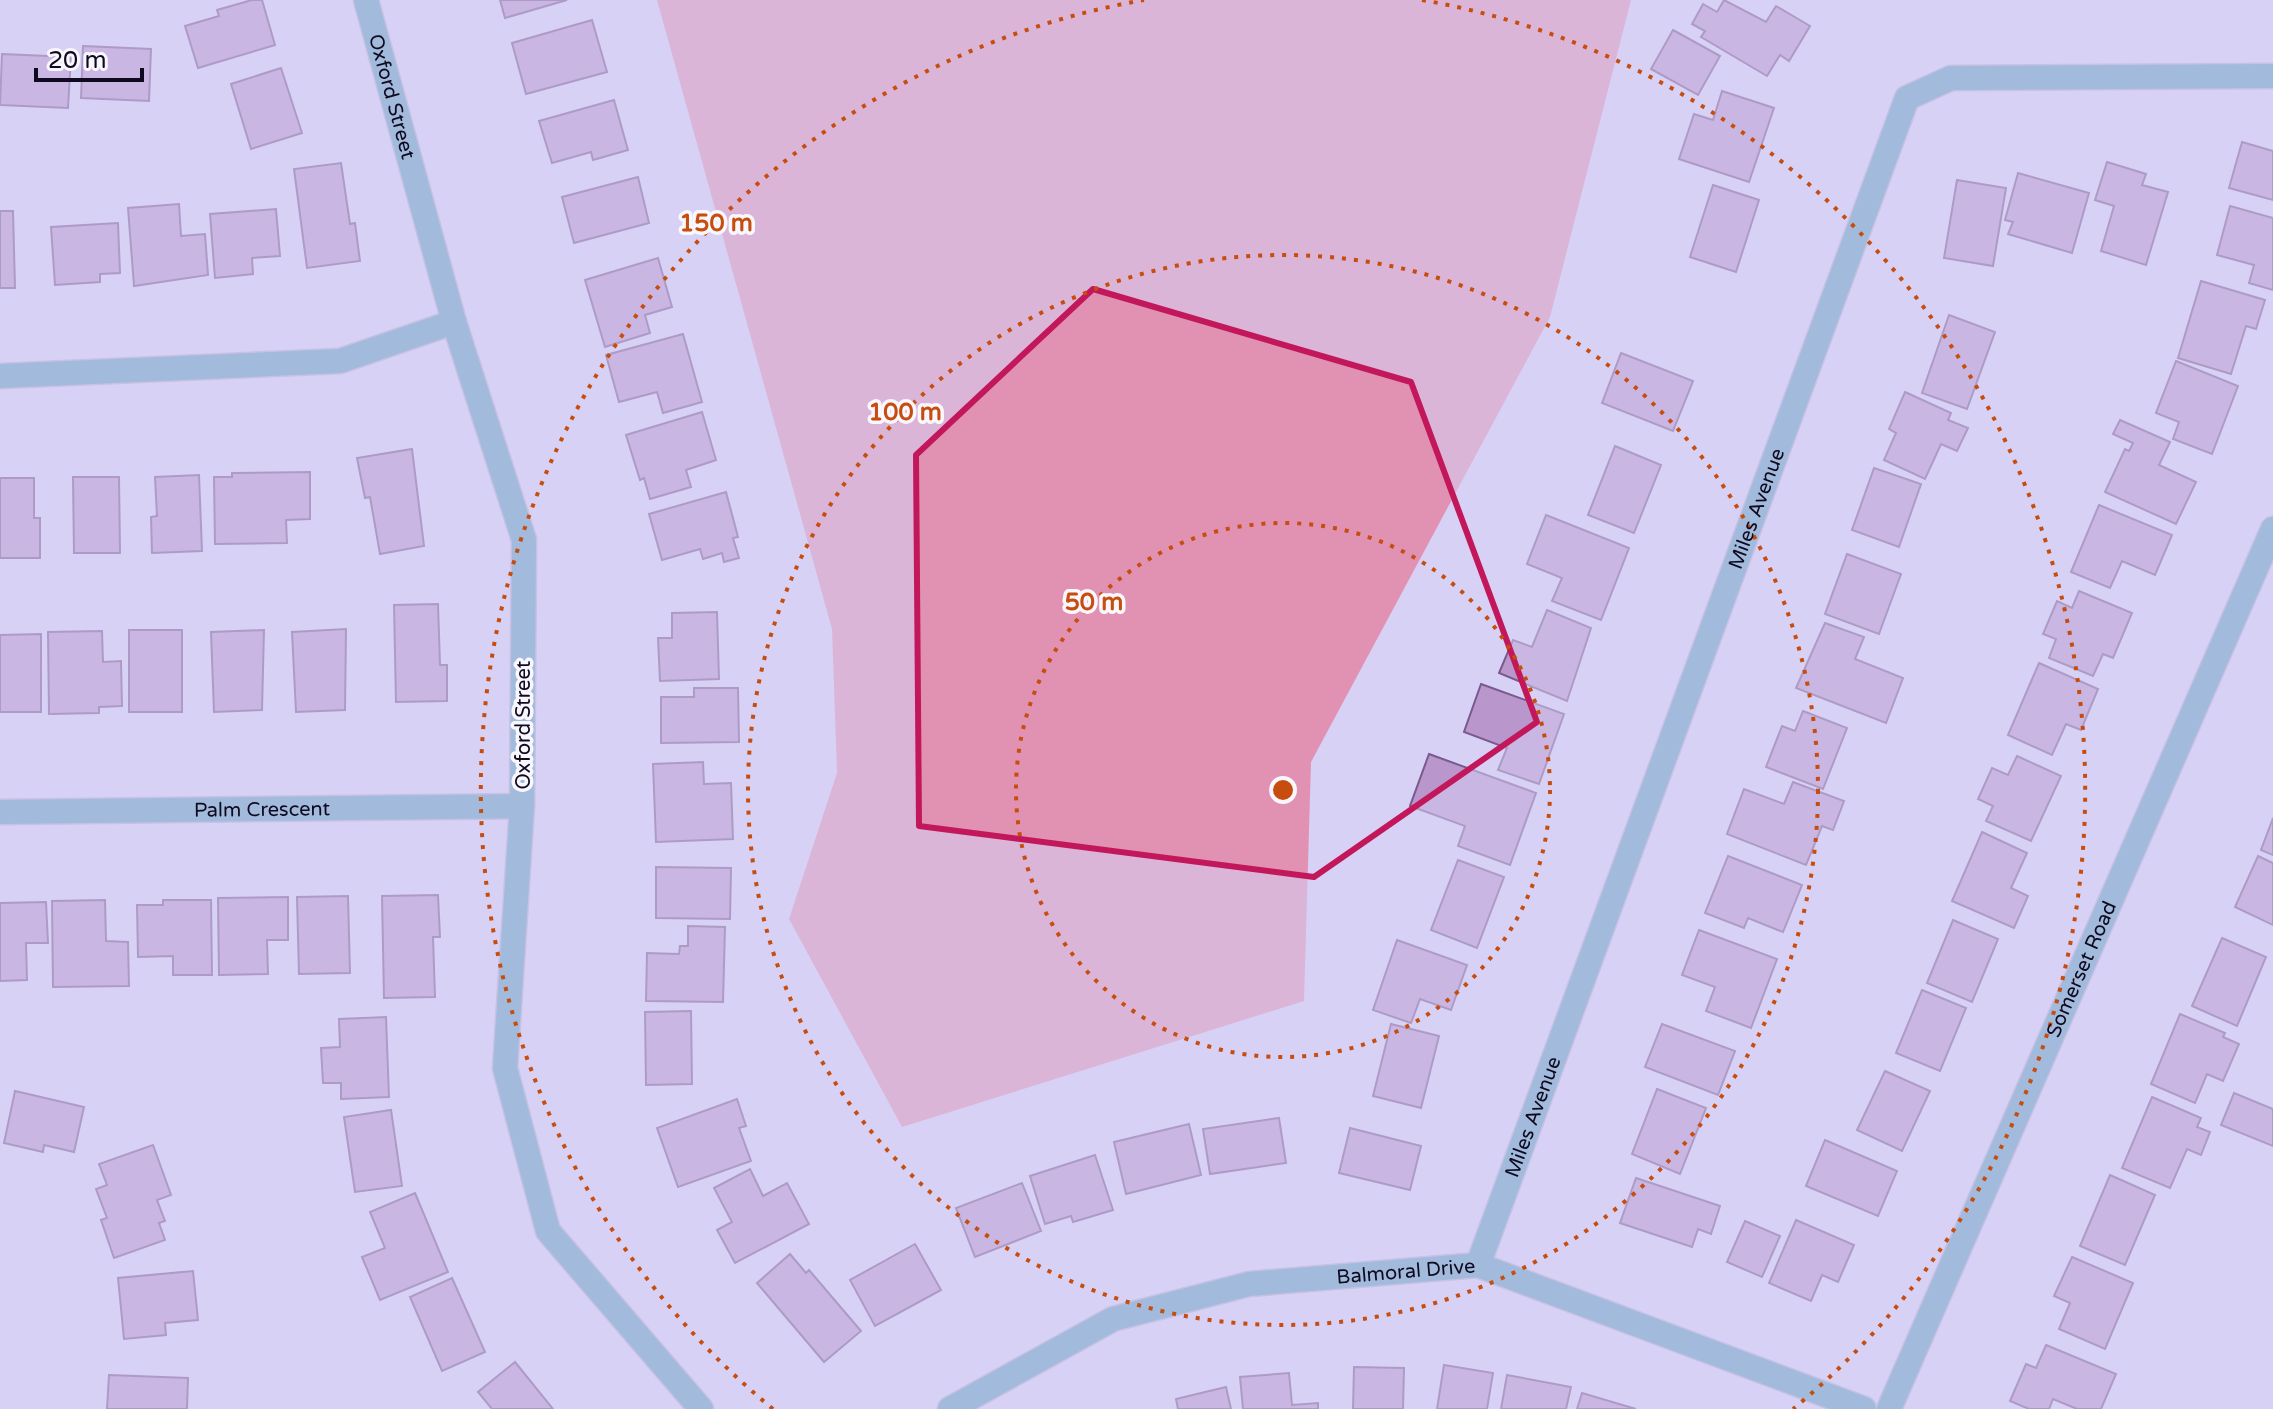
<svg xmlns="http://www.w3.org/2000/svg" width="2273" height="1409" font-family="'Varela Round',sans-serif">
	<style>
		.green { fill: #e192b3 }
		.building { fill: #b996cc; stroke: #7a5a8c; stroke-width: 2 }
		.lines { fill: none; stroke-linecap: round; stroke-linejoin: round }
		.minor-casing { stroke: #b3adcf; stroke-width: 27 }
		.minor { stroke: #629dbd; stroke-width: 24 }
		.marked { fill: none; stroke: #c2185b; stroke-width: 6; stroke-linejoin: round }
		.ring { fill: none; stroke: #c74d0f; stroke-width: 4; stroke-dasharray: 4 8 }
		.labels { text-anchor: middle; stroke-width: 7; stroke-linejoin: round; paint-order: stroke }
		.street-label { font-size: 20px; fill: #0f0a1f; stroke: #f8f7fd }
		.centre { fill: #c74d0f; stroke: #f8f7fd; stroke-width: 4 }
		.ring-label { font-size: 24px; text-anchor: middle; font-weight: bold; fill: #c74d0f; stroke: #f8f7fd; stroke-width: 7; stroke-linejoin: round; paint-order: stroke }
	</style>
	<rect width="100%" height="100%" fill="#d7d1f6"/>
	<polygon class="green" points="657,0 1631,0 1550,317 1311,762 1304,1001 902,1127 789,919 837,773 832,629"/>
	<g class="building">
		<polygon points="252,0 262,0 275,45 198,68 185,26 219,16 217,10"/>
		<polygon points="500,0 567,0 505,18"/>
		<polygon points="1724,0 1766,22 1776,6 1810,26 1789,61 1780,55 1767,76 1701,37 1705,31 1692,24 1703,4 1717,12"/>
		<polygon points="592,20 607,72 526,94 512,43"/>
		<polygon points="1673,30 1720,56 1698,95 1651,69"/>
		<polygon points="83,46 151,49 149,101 81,98"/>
		<polygon points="2,54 71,57 68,108 0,105"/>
		<polygon points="281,68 302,133 251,149 231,84"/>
		<polygon points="1722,91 1774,108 1749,182 1679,159 1694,114 1713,120"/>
		<polygon points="614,100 628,150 593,160 591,152 552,163 539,121"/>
		<polygon points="2242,142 2273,151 2273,200 2229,188"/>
		<polygon points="2107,162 2146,174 2142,185 2168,192 2146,265 2101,251 2114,206 2095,200"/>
		<polygon points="341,163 350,224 355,223 360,261 307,268 294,169"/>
		<polygon points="2018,173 2089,193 2072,253 2008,234 2013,222 2005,220"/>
		<polygon points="638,177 649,223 574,243 562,197"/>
		<polygon points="1957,180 2006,188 1993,266 1944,258"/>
		<polygon points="1713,185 1759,200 1736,272 1690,257"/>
		<polygon points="179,204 181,236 205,234 208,275 134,286 128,208"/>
		<polygon points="2230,206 2273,218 2273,290 2249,283 2254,265 2217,255"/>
		<polygon points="276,209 280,256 252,258 253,274 215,278 210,214"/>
		<polygon points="0,211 13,211 15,288 0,288"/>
		<polygon points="118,223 120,273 100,274 100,282 55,285 51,227"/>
		<polygon points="658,258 672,307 645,315 650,333 605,347 585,280"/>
		<polygon points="2201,281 2265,300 2256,329 2246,326 2231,374 2178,358"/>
		<polygon points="1949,315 1995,332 1967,409 1922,393"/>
		<polygon points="683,334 702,402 663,413 657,392 619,402 606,355"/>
		<polygon points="1621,353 1693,381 1673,431 1602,403"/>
		<polygon points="2176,361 2238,386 2212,454 2173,439 2179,422 2156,413"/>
		<polygon points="1905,392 1951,413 1948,420 1968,428 1957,451 1941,444 1925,479 1884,460 1896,433 1889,429"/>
		<polygon points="702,412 716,460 686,470 691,487 650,499 644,478 640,480 626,435"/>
		<polygon points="2120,420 2170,442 2159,465 2196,482 2176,524 2105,492 2125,449 2129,451 2133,443 2113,434"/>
		<polygon points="1615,446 1661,465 1634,533 1588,515"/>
		<polygon points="412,449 424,546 380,554 370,497 365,498 357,458"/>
		<polygon points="1874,468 1921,484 1899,547 1852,530"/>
		<polygon points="310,472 310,519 286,520 287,543 215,544 214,477 232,477 232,473"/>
		<polygon points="199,475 202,551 152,553 151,517 157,516 155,477"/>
		<polygon points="73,477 119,477 120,553 74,553"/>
		<polygon points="0,478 34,478 34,518 40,518 40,558 0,558"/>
		<polygon points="726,492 738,537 733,538 739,558 724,562 722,553 703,559 700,549 662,560 649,514"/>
		<polygon points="2099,505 2172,535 2155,575 2122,561 2110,588 2071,572"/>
		<polygon points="1546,515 1629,548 1601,620 1552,601 1562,578 1527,564"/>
		<polygon points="1847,554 1901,574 1879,634 1825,614"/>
		<polygon points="2079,591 2132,613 2113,658 2103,654 2093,676 2049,658 2056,639 2043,634 2057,601 2072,608"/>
		<polygon points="438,604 440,665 447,665 447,701 396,702 394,605"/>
		<polygon points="1547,610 1591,628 1567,701 1499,673 1513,640 1532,647"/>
		<polygon points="717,612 719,679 660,681 658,638 672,638 672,613"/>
		<polygon points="1825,623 1864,637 1855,659 1903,678 1886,723 1796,688"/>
		<polygon points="346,629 345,710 296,712 292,632"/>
		<rect x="129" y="630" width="53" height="82"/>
		<polygon points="264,630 262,710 214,712 211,632"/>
		<polygon points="102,631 103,662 121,661 122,706 99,707 99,713 49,714 48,632"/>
		<polygon points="41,634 41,712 0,712 0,635"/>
		<polygon points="2039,663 2098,689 2081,730 2066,724 2052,755 2008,735"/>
		<polygon points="1481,684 1564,714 1539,784 1498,770 1507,748 1464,732"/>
		<polygon points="694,688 738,688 739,742 661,743 661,697 694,697"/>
		<polygon points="1803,711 1847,728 1823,789 1766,767 1782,726 1795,731"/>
		<polygon points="1429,754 1536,793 1510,865 1458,846 1465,826 1410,806"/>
		<polygon points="2017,756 2061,776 2031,841 1986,821 1993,806 1978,799 1992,768 2008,775"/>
		<polygon points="703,762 704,784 731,783 733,839 656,842 653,764"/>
		<polygon points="1793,782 1844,801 1833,830 1822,826 1806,865 1727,834 1744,789 1784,804"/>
		<polygon points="2273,818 2273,855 2261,850"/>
		<polygon points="1982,832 2027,853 2011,888 2028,896 2014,928 1952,901"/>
		<polygon points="1728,856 1802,885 1783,932 1748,918 1744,928 1705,913"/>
		<polygon points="2258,856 2273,863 2273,925 2235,907"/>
		<polygon points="1458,860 1504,877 1477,948 1431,930"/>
		<polygon points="656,867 731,868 730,919 656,918"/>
		<polygon points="438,895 440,937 433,937 435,997 384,998 382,896"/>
		<polygon points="348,896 350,973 299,974 297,897"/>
		<polygon points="288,897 288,940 267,940 268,974 219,975 218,898"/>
		<polygon points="105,900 106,941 128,942 129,986 53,987 52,901"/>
		<polygon points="163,900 211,900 212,975 173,975 173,956 138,957 137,905 163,905"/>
		<polygon points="46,902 48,943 26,943 27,980 0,981 0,903"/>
		<polygon points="1953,920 1998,939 1972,1002 1927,983"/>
		<polygon points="688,926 725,927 723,1002 646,1001 647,953 679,954 680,946 688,946"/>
		<polygon points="1699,930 1777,959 1751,1028 1706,1011 1715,987 1682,975"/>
		<polygon points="2222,938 2266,957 2237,1026 2192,1006"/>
		<polygon points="1397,940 1467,965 1451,1010 1420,999 1411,1023 1373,1010"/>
		<polygon points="1922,990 1966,1008 1940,1071 1896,1053"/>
		<polygon points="691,1011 692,1084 646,1085 645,1012"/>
		<polygon points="2180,1014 2225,1033 2223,1037 2239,1044 2223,1081 2207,1074 2195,1103 2151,1084"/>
		<polygon points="386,1017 389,1097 341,1099 341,1083 323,1083 321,1048 340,1047 339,1019"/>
		<polygon points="1391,1024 1439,1036 1421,1108 1373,1096"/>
		<polygon points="1662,1024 1735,1051 1718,1095 1645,1067"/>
		<polygon points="1885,1071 1930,1091 1902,1151 1857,1130"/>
		<polygon points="1657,1089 1706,1108 1680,1174 1632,1154"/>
		<polygon points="15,1091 84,1107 74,1152 44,1145 43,1152 4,1143"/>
		<polygon points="2234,1093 2273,1109 2273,1146 2221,1125"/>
		<polygon points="2152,1097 2201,1118 2197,1127 2210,1132 2201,1155 2187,1149 2170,1188 2122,1168"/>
		<polygon points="737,1099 746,1126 739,1128 751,1161 678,1187 657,1128"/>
		<polygon points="391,1110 402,1186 355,1192 344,1117"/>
		<polygon points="1279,1118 1286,1163 1210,1174 1203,1129"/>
		<polygon points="1189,1124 1201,1175 1126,1194 1114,1142"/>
		<polygon points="1350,1128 1421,1146 1410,1190 1339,1173"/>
		<polygon points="1825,1140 1897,1171 1878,1216 1806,1186"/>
		<polygon points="153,1145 171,1195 157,1200 165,1221 159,1223 165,1240 114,1258 101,1220 107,1218 96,1189 107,1185 99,1164"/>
		<polygon points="1095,1155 1113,1210 1073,1222 1071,1216 1045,1224 1030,1176"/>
		<polygon points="750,1169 763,1196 787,1183 809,1224 735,1263 717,1230 732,1222 714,1188"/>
		<polygon points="2110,1175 2155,1195 2125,1265 2080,1246"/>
		<polygon points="1636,1178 1720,1206 1711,1234 1698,1229 1692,1247 1620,1223"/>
		<polygon points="1022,1183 1041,1231 975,1257 956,1208"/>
		<polygon points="415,1193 448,1272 380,1300 362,1257 385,1248 370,1212"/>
		<polygon points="1796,1220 1854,1245 1838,1282 1822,1275 1811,1301 1769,1283"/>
		<polygon points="1745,1221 1780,1236 1762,1277 1727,1262"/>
		<polygon points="915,1244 941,1290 875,1326 850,1280"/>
		<polygon points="790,1254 806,1273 809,1270 861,1331 824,1362 757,1283"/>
		<polygon points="2072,1257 2133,1283 2105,1349 2059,1329 2070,1303 2054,1296"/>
		<polygon points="193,1271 198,1320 165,1323 166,1335 124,1339 118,1278"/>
		<polygon points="452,1278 485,1352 442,1371 410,1297"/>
		<polygon points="2046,1345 2116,1374 2101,1409 2077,1409 2053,1399 2049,1409 2029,1409 2010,1401 2026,1364 2036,1368"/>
		<polygon points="515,1362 553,1409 492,1409 478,1392"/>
		<polygon points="1444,1365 1493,1373 1487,1409 1437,1409"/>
		<polygon points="1354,1367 1404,1368 1403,1409 1353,1409"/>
		<polygon points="1289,1373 1292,1405 1318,1403 1318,1409 1243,1409 1240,1377"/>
		<polygon points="109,1375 188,1378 187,1409 107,1409"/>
		<polygon points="1507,1375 1571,1387 1566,1409 1501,1409"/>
		<polygon points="1226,1387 1231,1409 1178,1409 1176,1399"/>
		<polygon points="1582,1393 1636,1409 1577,1409"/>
	</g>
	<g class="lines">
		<g class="minor-casing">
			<g id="minor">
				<path id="s1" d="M366,0L454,322L524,540L522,806L505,1068L548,1231L701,1409"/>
				<polyline points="0,376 340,361 454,322"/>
				<path id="s2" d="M0,812L522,806"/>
				<path id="s3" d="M1478,1265L1907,98L1951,78L2273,76"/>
				<path id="s4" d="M950,1409L1113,1319L1249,1284L1478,1265L1864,1409"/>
				<path id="s5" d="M1889,1409L2273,529"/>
			</g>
		</g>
		<use href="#minor" class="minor"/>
	</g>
	<path d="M0 0H2273V1409H0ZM1093,289L1411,382L1537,722L1314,877L919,826L916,455Z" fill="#d7d1f6" fill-opacity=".55" fill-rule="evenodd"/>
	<path class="marked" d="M1093,289L1411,382L1537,722L1314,877L919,826L916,455Z"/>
	<g class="ring">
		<circle cx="1283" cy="790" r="267"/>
		<circle cx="1283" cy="790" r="535"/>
		<path d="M773 1409A802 802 0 0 1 1144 0M1422 0A802 802 0 0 1 1793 1409"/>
	</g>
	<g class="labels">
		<g class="street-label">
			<text dy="7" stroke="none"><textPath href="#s1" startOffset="100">Oxford Street</textPath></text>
			<text dy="7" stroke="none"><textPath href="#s3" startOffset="806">Miles Avenue</textPath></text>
			<text transform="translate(523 725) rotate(-90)" y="7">Oxford Street</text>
			<text dy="7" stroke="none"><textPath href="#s2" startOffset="262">Palm Crescent</textPath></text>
			<text dy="7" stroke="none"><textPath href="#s5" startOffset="480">Somerset Road</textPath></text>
			<text dy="7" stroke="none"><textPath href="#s3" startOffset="158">Miles Avenue</textPath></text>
			<text dy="7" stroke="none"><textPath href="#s4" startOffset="484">Balmoral Drive</textPath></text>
		</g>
	</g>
	<circle cx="1283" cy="790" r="12" class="centre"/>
	<g class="ring-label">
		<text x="716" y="231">150 m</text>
		<text x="905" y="420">100 m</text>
		<text x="1094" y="610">50 m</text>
	</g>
	<path d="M36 68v12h106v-12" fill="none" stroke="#0f0a1f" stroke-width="4"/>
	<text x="48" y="68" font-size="24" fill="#0f0a1f" stroke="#f8f7fd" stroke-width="6" paint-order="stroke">20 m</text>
</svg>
